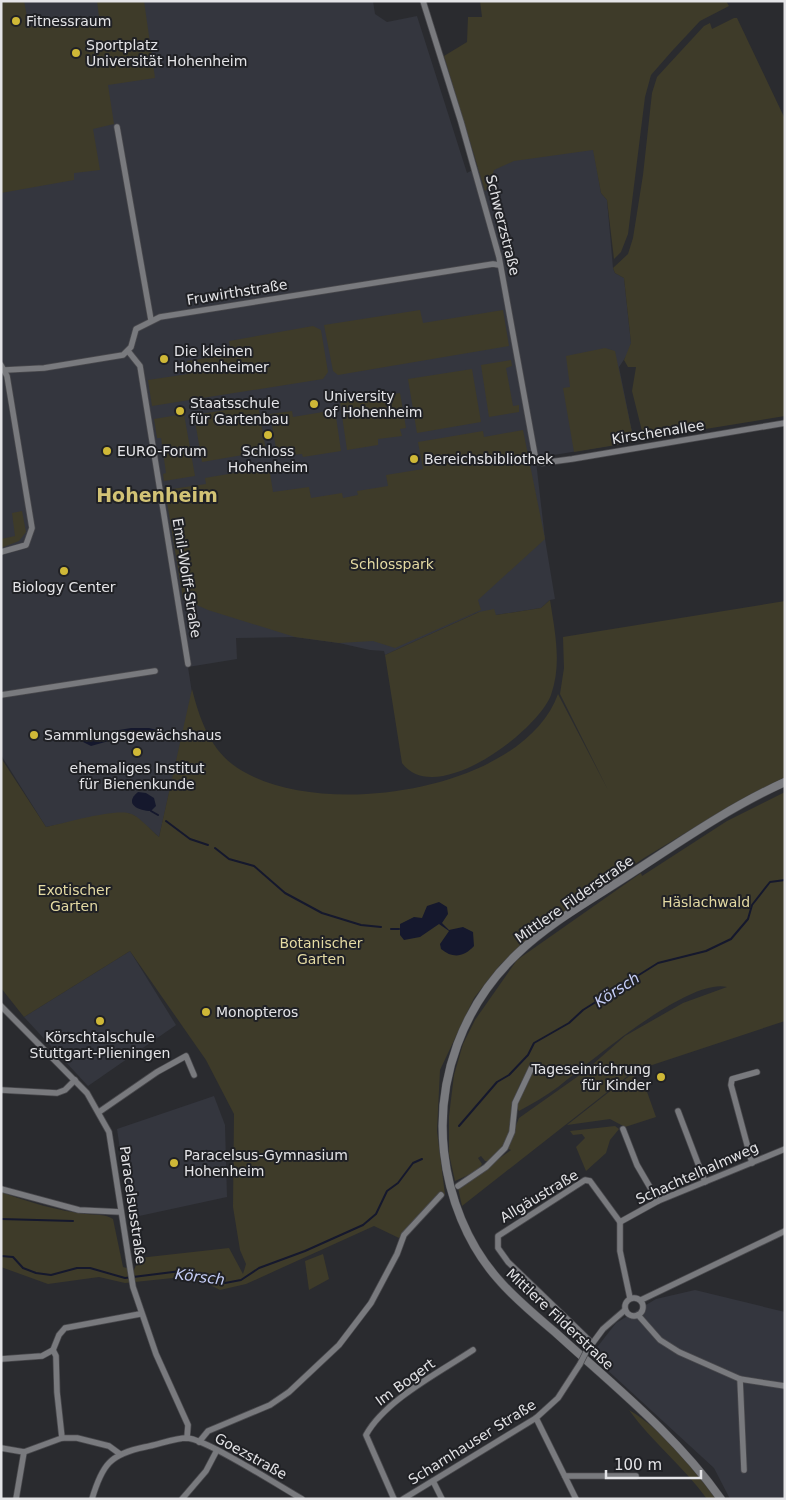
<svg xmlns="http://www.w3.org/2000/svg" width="786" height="1500" font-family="'DejaVu Sans',sans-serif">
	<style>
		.built { fill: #34363e }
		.green { fill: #3e3b29 }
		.water { fill: #15182d }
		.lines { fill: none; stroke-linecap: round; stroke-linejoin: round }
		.stream { stroke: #15182d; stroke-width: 2 }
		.minor-casing { stroke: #49494d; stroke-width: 7 }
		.secondary-casing { stroke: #49494d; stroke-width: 9 }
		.minor { stroke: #797a7e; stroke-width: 5.5 }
		.secondary { stroke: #797a7e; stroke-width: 8 }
		.minor-bridge-casing { stroke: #49494d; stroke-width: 7; stroke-linecap: butt }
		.minor-bridge { stroke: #797a7e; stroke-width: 5.5 }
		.poi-dot { fill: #cfb837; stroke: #202125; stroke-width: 2 }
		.labels { text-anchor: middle; stroke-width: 4; stroke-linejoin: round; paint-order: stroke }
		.poi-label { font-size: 14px; fill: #e4e4e7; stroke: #202125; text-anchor: start }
		.street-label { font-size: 14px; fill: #e4e4e7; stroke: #202125 }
		.park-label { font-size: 14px; fill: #e4daa3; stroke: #202125 }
		.water-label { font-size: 15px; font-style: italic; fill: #c6cef7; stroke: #202125 }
		.district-label { font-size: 19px; font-weight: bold; fill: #d2c375; stroke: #202125 }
	</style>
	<rect width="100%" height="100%" fill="#2a2b2f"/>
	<g class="built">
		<polygon points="1,1 373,1 375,14 387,22 417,16 467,173 492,159 592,140 601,193 607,200 613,268 615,273 624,278 631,343 629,352 619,367 634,442 541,457 536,461 545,539 555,599 550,600 541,608 496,615 479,612 385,655 384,651 370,650 339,643 295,637 236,638 237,659 188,667 192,693 159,837 135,816 128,813 115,813 46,827 1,755"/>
		<polygon points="130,951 176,1025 88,1086 24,1017"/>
		<polygon points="214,1096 225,1125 227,1197 130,1218 117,1129"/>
		<polygon points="695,1290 785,1312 785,1499 730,1499 714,1468 591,1355 616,1323 656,1299"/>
	</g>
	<g class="green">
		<polygon points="1,1 24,1 29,27 99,17 97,1 144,1 155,78 108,85 114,124 93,129 100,170 74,173 74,180 1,193"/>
		<polygon points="480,1 726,1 729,6 700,21 672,51 651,75 645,97 628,234 621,252 614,259 607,200 601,193 593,150 514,161 494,170 489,187 485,191 444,56 467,42 468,17 482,17"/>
		<polygon points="734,18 737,18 785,119 785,416 644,439 632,391 636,367 628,367 624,360 631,343 624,278 615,273 613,268 628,254 633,238 643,175 652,93 657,77 704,26 710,23 712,29"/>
		<polygon points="420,310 423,323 503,310 509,346 338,375 333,371 324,325"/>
		<polygon points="313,326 321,330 328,372 323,379 152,406 148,380 188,374 187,361 231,354 229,341"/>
		<polygon points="605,348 615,351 634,442 574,452 563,388 570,387 566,356"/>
		<polygon points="511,360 512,366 506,368 513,406 519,405 519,412 489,417 481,365"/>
		<polygon points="472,369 481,422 417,433 408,379"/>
		<polygon points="400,393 406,428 400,429 402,436 378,439 378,445 347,450 340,402"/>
		<polygon points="258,405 266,451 202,462 194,415"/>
		<polygon points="335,410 341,451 303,457 302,454 283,456 281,448 276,448 270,414 292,411 293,417"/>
		<polygon points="184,414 195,476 164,481 163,474 166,473 161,438 157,438 154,419"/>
		<polygon points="523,430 545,539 478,600 481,610 395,648 373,641 339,643 295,637 208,610 183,599 165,490 206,484 205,478 269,467 273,492 309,487 311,498 342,493 343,498 358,495 357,491 388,486 386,475 423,469 418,442 483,431 484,437"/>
		<polygon points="22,511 26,532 19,541 1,548 1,539 15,536 12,513"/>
		<path d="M550,600C555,632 562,664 551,695C536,733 435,808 402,763L385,655L479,612L494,609L496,615L541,608Z"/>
		<path d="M785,601V777L715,815L644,858L532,935L500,965L474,998L440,1070L437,1131L445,1195L435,1197L399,1238L374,1226L246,1284L220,1290L202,1281L173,1278L125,1283L99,1277L48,1284L1,1267V1192C28,1202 58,1211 86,1214C95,1215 106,1214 113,1219L123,1267L134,1270L139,1258L229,1248L243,1274L246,1264L240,1250L233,1207L234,1114L206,1060L130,951L24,1017L1,988V758L46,827C66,823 109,810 128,813C139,815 150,830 159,837L192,689C199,717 209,746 232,764C310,824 523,793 558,694L608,790L560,694L564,668L563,637Z"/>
		<path d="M785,792V1021L634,1071L462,1206L458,1188L511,1150L507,1148L519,1118L584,1072L625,1036L683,1003L727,987C689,977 589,1063 558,1087C546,1096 532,1104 519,1111L516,1106L525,1083L521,1082C511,1104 512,1108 510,1131C508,1143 498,1152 491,1161H485L481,1156L478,1158L482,1164L477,1171L455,1181L449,1154V1116L454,1075L463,1044L475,1020L517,960L641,873L642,876L727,821Z"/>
		<polygon points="632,1074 646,1089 656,1117 625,1127 610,1119 567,1125"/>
		<polygon points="615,1126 619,1129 610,1140 606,1153 586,1171 576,1147 585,1138 582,1134 573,1135 570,1131"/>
		<polygon points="323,1254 329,1279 309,1290 305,1261"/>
		<path d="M629,1410C664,1431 692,1467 718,1499H707C684,1467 652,1442 629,1410Z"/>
	</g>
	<g class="water">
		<polygon points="131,728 149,728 161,731 160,739 116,739 91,746 83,742 84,737 89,735"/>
		<path d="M138,792L146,793L154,798L156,806L151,811C139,811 123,804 138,792Z"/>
		<path d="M439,902L447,907L448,914L442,923L449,930L463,927L473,932L474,946C464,957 453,959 441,949L440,944L449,931L439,924L420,937L404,940L400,935V924L414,917L422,918L427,906Z"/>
	</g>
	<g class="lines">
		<g class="stream">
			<polyline points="151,811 158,815"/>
			<polyline points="166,821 190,839 208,845"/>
			<polyline points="215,848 229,859 254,866 285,893 322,913 361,925 381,927"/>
			<polyline points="391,929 399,929"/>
			<polyline points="459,1126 497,1082 509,1075 528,1055 534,1043 569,1023 583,1010 658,963 706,951 731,939 748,919 752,905 770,882 785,880"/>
			<polyline points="1,1219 73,1221"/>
			<polyline points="1,1256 13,1257 23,1268 36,1273 51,1275 77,1268 90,1268 125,1278 181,1271 196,1274 212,1281 225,1283 241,1280 259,1268 305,1251 363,1225 376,1214 387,1191 398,1183 413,1163 422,1159"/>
		</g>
		<g class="minor-casing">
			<g id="minor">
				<polyline points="423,1 461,122 499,257 536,461 542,463 572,459 785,423"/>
				<polyline points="117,127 151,320"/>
				<polyline points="128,351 140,366 188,664"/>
				<polyline points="1,365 7,376 32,528 26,545 1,552"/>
				<polyline points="5,370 44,368 123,355 131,347 136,329 160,317 493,264 499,265"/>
				<polyline points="1,695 155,671"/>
				<polyline points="1,1006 87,1093 109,1132 133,1287 156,1354 188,1425 187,1438"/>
				<polyline points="1,1090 57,1093 65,1090 75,1080"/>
				<polyline points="678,1111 705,1182"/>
				<polyline points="99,1112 157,1072 186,1056 194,1075"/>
				<polyline points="623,1129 637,1165 658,1201"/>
				<polyline points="752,1163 731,1085 732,1079 757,1072"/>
				<polyline points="458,1186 486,1167 505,1148 512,1132 515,1103 532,1067"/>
				<polyline points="1,1189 79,1210 121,1212"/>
				<polyline points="620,1222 658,1201 785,1149"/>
				<circle cx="634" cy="1307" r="9"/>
				<polyline points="641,1300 785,1231"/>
				<polyline points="638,1315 660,1340 679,1352 740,1379 785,1386"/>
				<polyline points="592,1343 508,1262 498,1248 498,1236 585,1180 590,1181 620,1222 620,1251 630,1298"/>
				<polyline points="53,1350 56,1356 57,1392 62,1438"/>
				<polyline points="586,1352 603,1329 625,1310"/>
				<polyline points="1,1359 42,1356 53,1350 59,1335 65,1328 140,1314"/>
				<polyline points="740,1379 744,1470"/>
				<polyline points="536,1418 576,1499"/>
				<polyline points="199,1442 208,1431 270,1405 289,1392 339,1345 371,1303 397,1254 404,1235 441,1195"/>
				<polyline points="1,1448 24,1452 62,1438 77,1438 109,1446 120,1454"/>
				<polyline points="565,1476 636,1476"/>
				<polyline points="433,1481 442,1499"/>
				<polyline points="16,1499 24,1452"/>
				<path d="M92,1499C102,1465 110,1454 145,1447C158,1445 174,1438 187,1438C206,1439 281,1487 302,1499"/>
				<polyline points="182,1499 206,1471 217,1450"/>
				<path d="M394,1499L366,1435C385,1400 440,1372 473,1350"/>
				<polyline points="403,1499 536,1418 558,1398 580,1364"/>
			</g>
		</g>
		<g class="secondary-casing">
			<path id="secondary" d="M721,1499C676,1435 613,1385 556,1333C536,1316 515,1299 498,1279C467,1244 449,1197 444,1152C436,1079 463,1005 517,954C551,921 596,897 635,871C684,839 732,806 785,782"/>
		</g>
		<use href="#minor" class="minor"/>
		<use href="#secondary" class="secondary"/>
		<g class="minor-bridge-casing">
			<polyline id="minor-bridge" points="580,1364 586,1352"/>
		</g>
		<use href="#minor-bridge" class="minor-bridge"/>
	</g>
	<g class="poi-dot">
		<circle cx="16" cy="21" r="5"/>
		<circle cx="76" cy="53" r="5"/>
		<circle cx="164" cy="359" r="5"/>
		<circle cx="314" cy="404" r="5"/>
		<circle cx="180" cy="411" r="5"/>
		<circle cx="268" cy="435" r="5"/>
		<circle cx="107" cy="451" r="5"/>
		<circle cx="414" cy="459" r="5"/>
		<circle cx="64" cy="571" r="5"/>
		<circle cx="34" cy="735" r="5"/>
		<circle cx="137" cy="752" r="5"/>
		<circle cx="206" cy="1012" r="5"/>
		<circle cx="100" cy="1021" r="5"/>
		<circle cx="661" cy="1077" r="5"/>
		<circle cx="174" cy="1163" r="5"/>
	</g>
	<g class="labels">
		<g class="poi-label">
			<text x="26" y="26">Fitnessraum</text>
			<text x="86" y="50">Sportplatz<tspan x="86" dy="16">Universität Hohenheim</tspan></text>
			<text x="174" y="356">Die kleinen<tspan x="174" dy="16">Hohenheimer</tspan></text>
			<text x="324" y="401">University<tspan x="324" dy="16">of Hohenheim</tspan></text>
			<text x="190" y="408">Staatsschule<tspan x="190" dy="16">für Gartenbau</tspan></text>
			<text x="117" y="456">EURO-Forum</text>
			<text x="268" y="456" text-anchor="middle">Schloss<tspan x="268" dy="16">Hohenheim</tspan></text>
			<text x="424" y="464">Bereichsbibliothek</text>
			<text x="64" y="592" text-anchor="middle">Biology Center</text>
			<text x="44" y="740">Sammlungsgewächshaus</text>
			<text x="137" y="773" text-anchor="middle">ehemaliges Institut<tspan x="137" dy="16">für Bienenkunde</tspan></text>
			<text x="216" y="1017">Monopteros</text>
			<text x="100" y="1042" text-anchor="middle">Körschtalschule<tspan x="100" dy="16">Stuttgart-Plieningen</tspan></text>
			<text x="651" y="1074" text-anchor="end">Tageseinrichrung<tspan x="651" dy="16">für Kinder</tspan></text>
			<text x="184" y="1160">Paracelsus-Gymnasium<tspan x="184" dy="16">Hohenheim</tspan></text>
		</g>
		<g class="street-label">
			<text transform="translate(503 225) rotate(76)" y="5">Schwerzstraße</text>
			<text transform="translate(237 292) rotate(-9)" y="5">Fruwirthstraße</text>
			<text transform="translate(658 432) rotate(-9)" y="5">Kirschenallee</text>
			<text transform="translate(187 578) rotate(81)" y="5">Emil-Wolff-Straße</text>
			<text transform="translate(574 899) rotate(-35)" y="5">Mittlere Filderstraße</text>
			<text transform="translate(697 1173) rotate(-24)" y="5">Schachtelhalmweg</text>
			<text transform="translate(539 1196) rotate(-31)" y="5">Allgäustraße</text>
			<text transform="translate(133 1205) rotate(82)" y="5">Paracelsusstraße</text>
			<text transform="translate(560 1319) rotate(43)" y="5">Mittlere Filderstraße</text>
			<text transform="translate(405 1382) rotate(-36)" y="5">Im Bogert</text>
			<text transform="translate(472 1442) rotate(-32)" y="5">Scharnhauser Straße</text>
			<text transform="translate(251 1456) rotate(29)" y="5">Goezstraße</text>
		</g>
		<g class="park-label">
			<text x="392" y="569">Schlosspark</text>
			<text x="74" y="895">Exotischer<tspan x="74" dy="16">Garten</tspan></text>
			<text x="706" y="907">Häslachwald</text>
			<text x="321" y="948">Botanischer<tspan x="321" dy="16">Garten</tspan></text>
		</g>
		<g class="water-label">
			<text transform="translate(617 990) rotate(-33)" y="5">Körsch</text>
			<text transform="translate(200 1277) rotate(7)" y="5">Körsch</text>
		</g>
		<g class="district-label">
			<text x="157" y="502">Hohenheim</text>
		</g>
	</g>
	<rect width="786" height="1500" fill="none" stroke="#e4e4e7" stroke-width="5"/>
	<path d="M606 1470v8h95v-8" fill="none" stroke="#e4e4e7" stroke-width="2.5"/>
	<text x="614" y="1470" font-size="15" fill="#e4e4e7" stroke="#202125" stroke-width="4" paint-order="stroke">100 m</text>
</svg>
